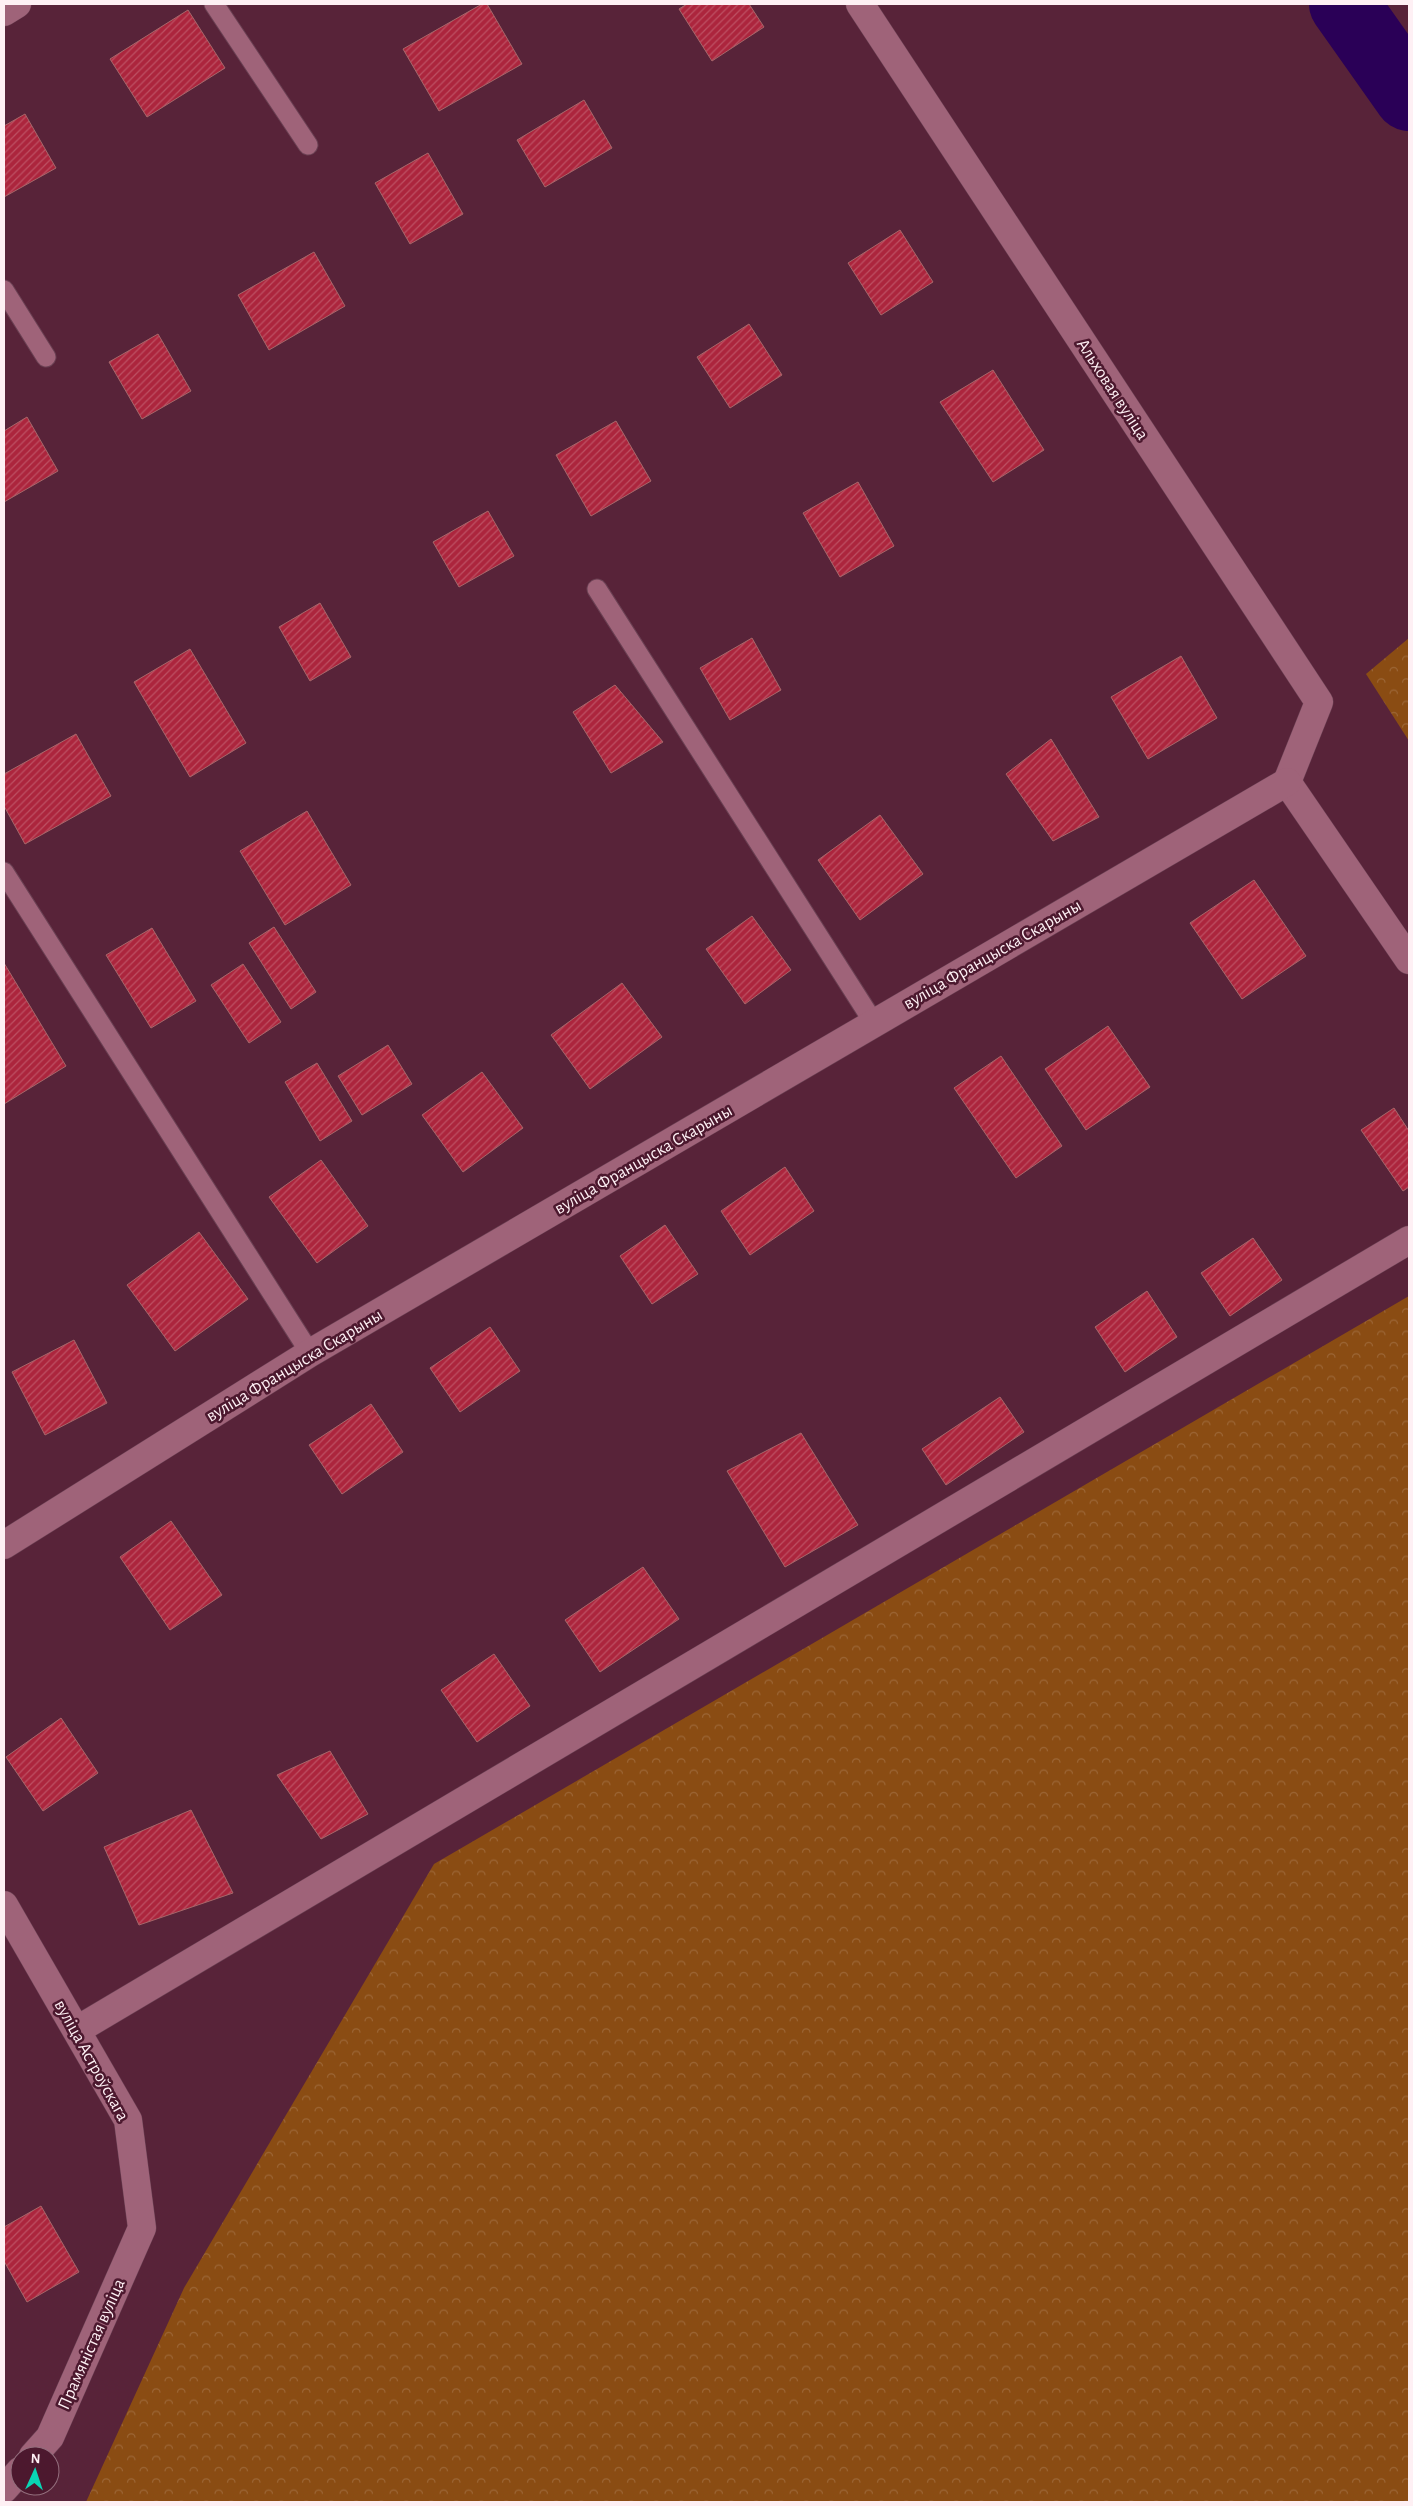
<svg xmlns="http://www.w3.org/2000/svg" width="1413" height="2506" font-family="'Alegreya Sans',sans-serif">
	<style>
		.forest { fill: url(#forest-crowns) }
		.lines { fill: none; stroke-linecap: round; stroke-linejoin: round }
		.river { stroke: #2a0057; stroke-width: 70 }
		.building { fill: url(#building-hatch); stroke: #a6676a }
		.service-casing { stroke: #6a4053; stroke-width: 21 }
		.minor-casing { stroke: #6a4053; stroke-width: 29 }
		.service { stroke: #9f6379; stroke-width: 19 }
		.minor { stroke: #9f6379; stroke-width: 28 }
		.labels { text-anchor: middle; stroke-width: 5; stroke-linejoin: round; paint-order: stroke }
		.street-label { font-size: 18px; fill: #fef0f4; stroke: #4c182e }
	</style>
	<defs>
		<pattern id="forest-crowns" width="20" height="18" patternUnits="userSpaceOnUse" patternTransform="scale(1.25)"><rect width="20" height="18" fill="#8a4c13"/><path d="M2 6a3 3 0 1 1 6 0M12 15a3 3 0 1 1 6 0" fill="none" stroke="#9c6636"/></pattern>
		<pattern id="building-hatch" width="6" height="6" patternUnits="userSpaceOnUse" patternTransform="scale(1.25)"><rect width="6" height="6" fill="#ac253d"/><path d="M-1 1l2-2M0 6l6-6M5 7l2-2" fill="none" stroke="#bd5063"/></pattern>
	</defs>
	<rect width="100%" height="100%" fill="#582339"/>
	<g class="forest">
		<polygon points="1409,638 1409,741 1366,674"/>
		<polygon points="1409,1296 1409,2502 86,2502 184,2288 434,1864"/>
	</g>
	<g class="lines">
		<polyline class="river" points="1344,4 1409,96"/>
	</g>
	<g class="building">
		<polygon points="482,4 487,4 522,64 439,111 403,49"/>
		<polygon points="687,4 749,4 764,27 712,61 679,9"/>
		<polygon points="188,10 225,68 147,117 110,59"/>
		<polygon points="584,100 612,148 545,187 517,140"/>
		<polygon points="25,114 56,168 4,197 4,126"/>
		<polygon points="428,153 463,214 410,244 375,183"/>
		<polygon points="900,230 933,282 881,315 848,263"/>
		<polygon points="314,252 345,306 269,350 238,295"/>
		<polygon points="749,324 782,375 730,408 697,357"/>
		<polygon points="158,334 191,391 142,419 109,362"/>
		<polygon points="993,370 1044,450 993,482 940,402"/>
		<polygon points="27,417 58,471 4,502 4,431"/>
		<polygon points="616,421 651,481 591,516 556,455"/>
		<polygon points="858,482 894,546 840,577 803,513"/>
		<polygon points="488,511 514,556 459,587 433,542"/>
		<polygon points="320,603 351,657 310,681 279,627"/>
		<polygon points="752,638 781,690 730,720 700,668"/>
		<polygon points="190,649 246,743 190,777 134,682"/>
		<polygon points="1181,656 1217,718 1148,759 1111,697"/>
		<polygon points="615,685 663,742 611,773 573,712"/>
		<polygon points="76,734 111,796 25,844 4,806 4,774"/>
		<polygon points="1051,739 1099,817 1053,841 1006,774"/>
		<polygon points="307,811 351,885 285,925 240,851"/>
		<polygon points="880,815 923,874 860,920 818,860"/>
		<polygon points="1254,880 1306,956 1242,999 1190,923"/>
		<polygon points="752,916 791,970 745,1004 706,949"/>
		<polygon points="274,927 316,992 291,1009 249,943"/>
		<polygon points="152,928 196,1001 151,1028 106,955"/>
		<polygon points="4,963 66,1066 4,1104"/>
		<polygon points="243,964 281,1022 249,1043 211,985"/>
		<polygon points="622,983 662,1037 590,1089 551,1035"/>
		<polygon points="1108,1026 1150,1087 1086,1130 1045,1069"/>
		<polygon points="388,1045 412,1084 362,1115 338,1076"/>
		<polygon points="1001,1056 1062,1146 1016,1178 954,1088"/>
		<polygon points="317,1063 352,1121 320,1141 285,1082"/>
		<polygon points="482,1072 523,1128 463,1172 422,1115"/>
		<polygon points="1394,1108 1409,1131 1409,1187 1403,1191 1361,1130"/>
		<polygon points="321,1160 368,1226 317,1263 269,1197"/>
		<polygon points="785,1167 814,1211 750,1255 721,1211"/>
		<polygon points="665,1225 698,1274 652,1304 620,1256"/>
		<polygon points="199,1232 248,1299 175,1351 127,1285"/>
		<polygon points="1253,1238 1282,1280 1230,1316 1201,1273"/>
		<polygon points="1147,1291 1177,1337 1125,1372 1095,1327"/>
		<polygon points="490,1327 520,1371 460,1412 430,1368"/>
		<polygon points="74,1340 107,1403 45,1435 12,1372"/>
		<polygon points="1000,1397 1024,1432 946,1485 922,1449"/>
		<polygon points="371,1404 403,1452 342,1494 309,1445"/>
		<polygon points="801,1433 858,1525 785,1567 727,1471"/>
		<polygon points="171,1521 222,1595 170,1630 120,1557"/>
		<polygon points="643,1567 679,1619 600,1672 565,1620"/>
		<polygon points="494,1654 530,1706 477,1742 441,1690"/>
		<polygon points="61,1718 98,1773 43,1811 6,1757"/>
		<polygon points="330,1751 368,1814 321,1839 277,1775"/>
		<polygon points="191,1810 233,1893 139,1925 104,1847"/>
		<polygon points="41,2206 79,2272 27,2302 4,2261 4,2227"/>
	</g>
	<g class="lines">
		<g class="service-casing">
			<g id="service">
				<polyline points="214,4 308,145"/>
				<polyline points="4,290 46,357"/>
				<polyline points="597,589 874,1023"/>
				<polyline points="4,872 310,1353"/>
			</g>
		</g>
		<g class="minor-casing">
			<g id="minor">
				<polyline points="860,4 1319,702 1287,782"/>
				<polyline points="4,12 17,4"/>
				<polyline points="1287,782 1409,960"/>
				<polyline points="4,1545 310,1353 1287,782"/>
				<polyline points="4,1905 128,2120 142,2228 50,2437 33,2456"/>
				<polyline points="77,2030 1409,1240"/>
				<polyline points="4,2489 20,2471"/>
			</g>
		</g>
		<use href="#service" class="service"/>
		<use href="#minor" class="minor"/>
	</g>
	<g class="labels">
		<g class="street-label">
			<text transform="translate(1113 389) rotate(57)" y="6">Альховая вуліца</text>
			<text transform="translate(992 954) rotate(-30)" y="6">вуліца Францыска Скарыны</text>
			<text transform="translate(643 1159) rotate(-30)" y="6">вуліца Францыска Скарыны</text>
			<text transform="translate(294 1365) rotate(-31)" y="6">вуліца Францыска Скарыны</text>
			<text transform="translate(92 2060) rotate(61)" y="6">вуліца Астроўскага</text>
			<text transform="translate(91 2344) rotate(-66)" y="6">Прамяністая вуліца</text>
		</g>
	</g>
	<rect width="1413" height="2506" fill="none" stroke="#fef0f4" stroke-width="10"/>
	<g transform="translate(35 2471) rotate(3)"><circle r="24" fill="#4c182e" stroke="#936e7d"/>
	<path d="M0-4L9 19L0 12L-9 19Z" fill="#09d5b5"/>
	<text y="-8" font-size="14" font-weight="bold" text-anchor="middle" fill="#fef0f4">N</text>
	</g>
</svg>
